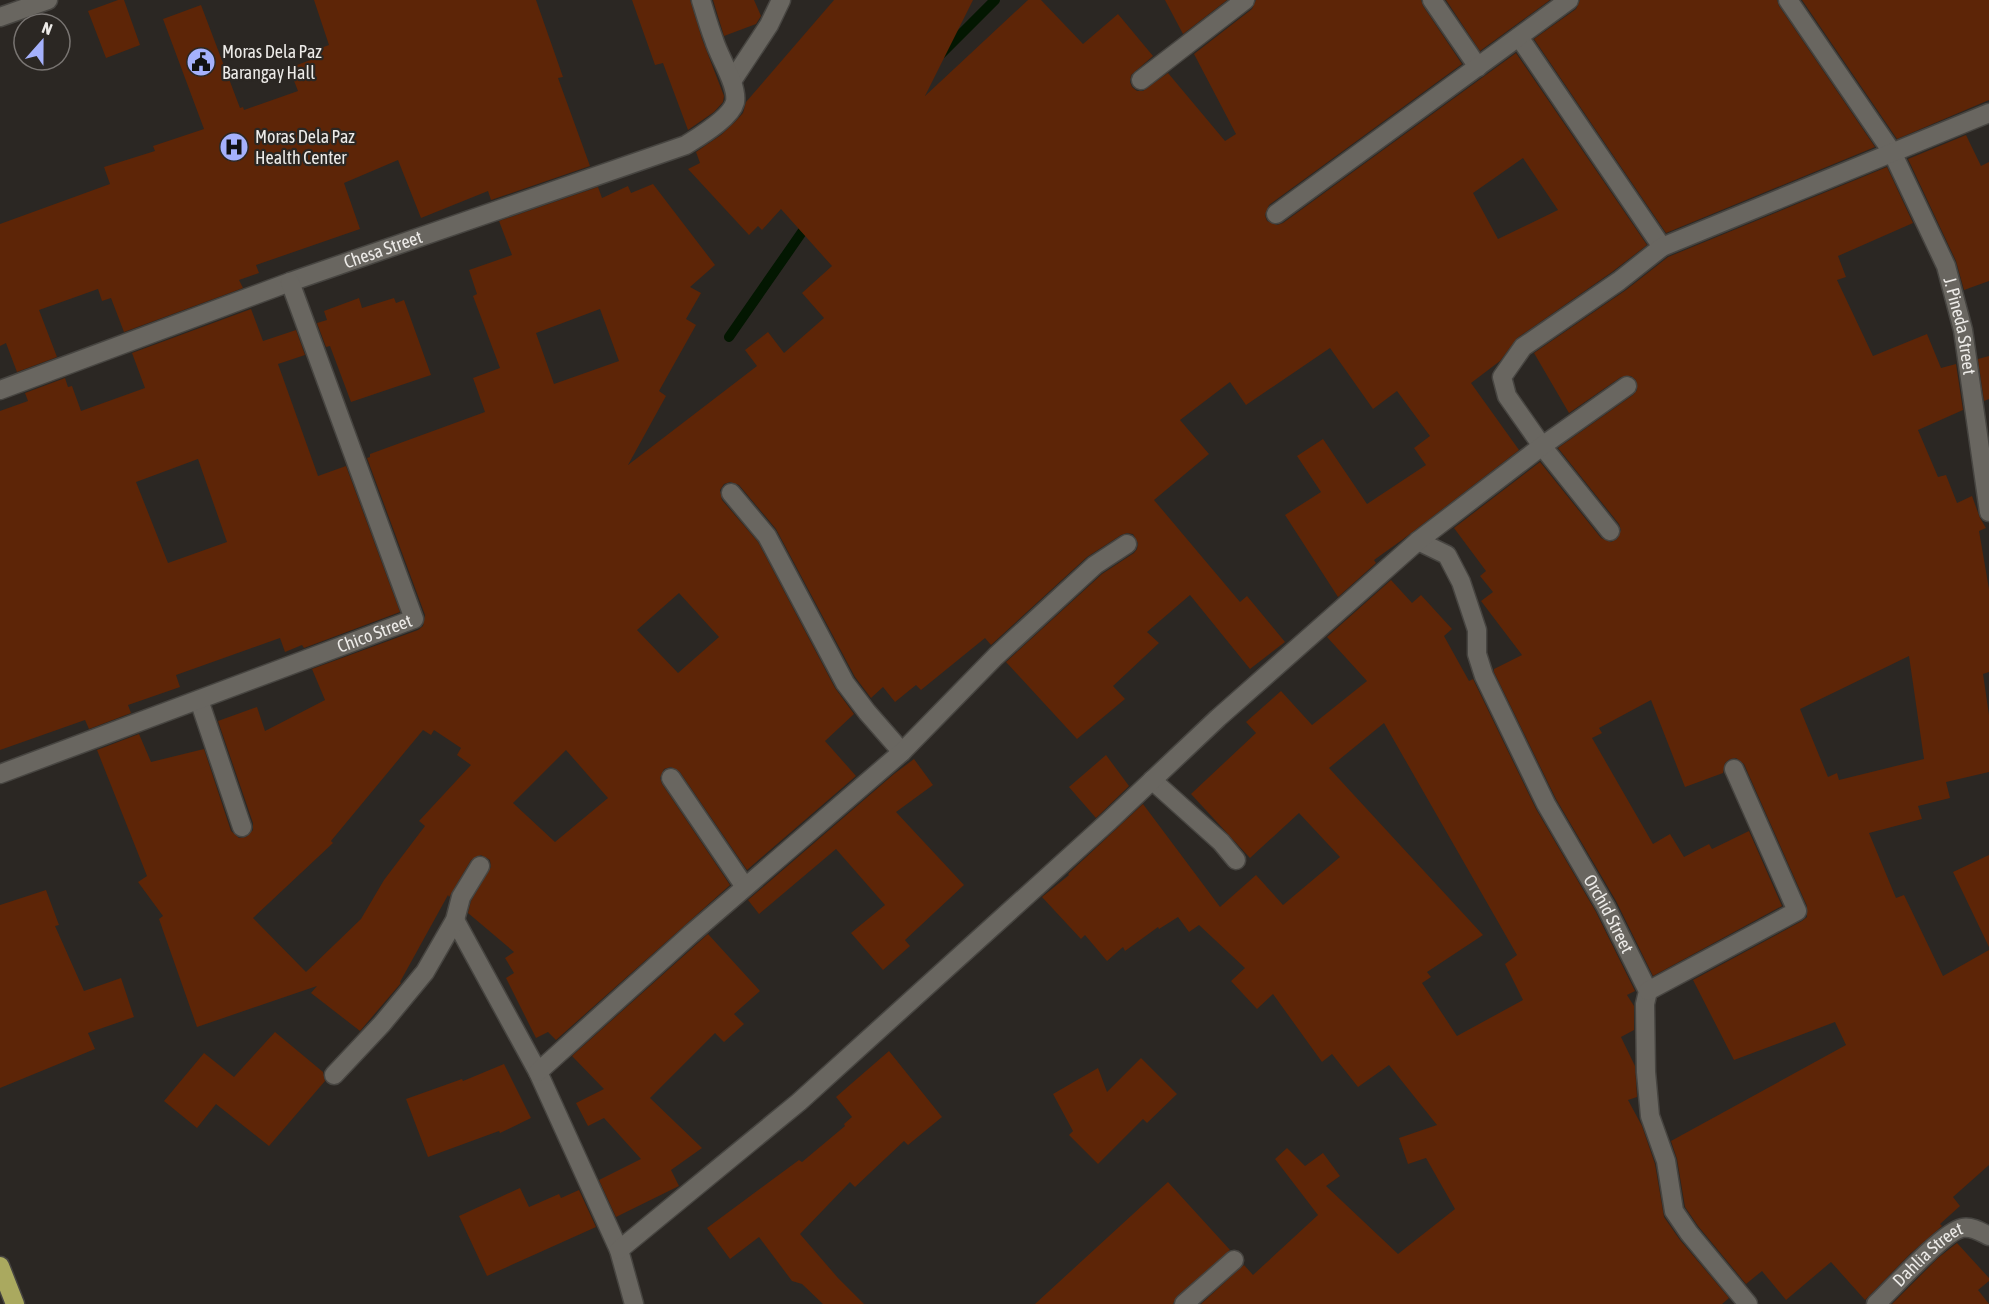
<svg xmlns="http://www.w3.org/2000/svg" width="1989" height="1304" font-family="'Asap Condensed',sans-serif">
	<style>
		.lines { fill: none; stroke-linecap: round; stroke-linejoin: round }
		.stream { stroke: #031701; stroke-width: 10 }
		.building { fill: #5d2507; fill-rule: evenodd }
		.street-casing { stroke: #474541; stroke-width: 21 }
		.highway-casing { stroke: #474541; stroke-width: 21 }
		.street { stroke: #696660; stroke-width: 18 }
		.highway { stroke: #aaa95f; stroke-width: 18 }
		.labels { text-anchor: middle; stroke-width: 4.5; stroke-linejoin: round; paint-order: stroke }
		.poi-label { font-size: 18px; fill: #edebe8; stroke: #2b2723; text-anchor: start }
		.street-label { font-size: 18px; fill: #edebe8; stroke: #2b2723 }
	</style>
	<rect width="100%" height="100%" fill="#2b2723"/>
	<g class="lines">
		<g class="stream">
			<polyline points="941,54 995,0"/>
			<polyline points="729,337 809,222"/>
		</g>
	</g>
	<g class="building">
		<polygon points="118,0 124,0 140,45 106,58 88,11"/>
		<polygon points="314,0 536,0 563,77 558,78 590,166 491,200 488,191 421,218 398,160 344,183 360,229 256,265 259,273 239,280 243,288 124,332 111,298 102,301 98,289 39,310 57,357 17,372 6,343 0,346 0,224 110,184 104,167 155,151 153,146 204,129 163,19 201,5 240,108 243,107 244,110 298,91 289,68 313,59 310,52 329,45"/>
		<polygon points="632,0 690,0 702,39 724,96 723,102 714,112 688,130 663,63 655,65"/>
		<polygon points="713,0 754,0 761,16 756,24 724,36"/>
		<path d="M834,0H973L925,96L1028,0H1041L1083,44L1118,14L1153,56L1131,75L1130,82L1132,87L1137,91H1143L1168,73L1225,141L1236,134L1194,54L1252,9L1256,0H1421L1423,6L1462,64L1269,205L1265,215L1267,221L1277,225L1283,223L1516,53L1647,245L1612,272L1517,338L1500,361L1471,383L1519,450L1402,540L1374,560L1376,563L1338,597L1285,515L1321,492L1297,456L1323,439L1367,504L1426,465L1414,448L1430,436L1397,391L1373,409L1330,348L1246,405L1230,382L1180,420L1209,454L1154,500L1240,602L1247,596L1285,642L1250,669L1190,595L1147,632L1159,643L1113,686L1125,699L1077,739L1006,662L1102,574L1134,553L1137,549L1138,543L1133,534L1127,533L1121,535L1087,557L991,645L985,638L921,690L916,685L895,702L883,687L871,698L855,677L776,529L739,485L730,482L724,484L720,490L722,500L758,542L835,688L854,714L825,741L856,776L747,870L680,772L671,767L664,769L660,778L662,784L730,885L556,1040L548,1032L536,1038L506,978L514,973L505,958L514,952L468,913L471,901L491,867L490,860L481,855L471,860L449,897L448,895L400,982L401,983L360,1031L311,993L317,986L197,1027L159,919L163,916L138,882L147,876L97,750L139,734L151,762L204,749L231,831L239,838L246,837L253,830V823L218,721L257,707L265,731L325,700L312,669L418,630L423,626L425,615L367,458L370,457V454L485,412L473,378L500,368L473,296L477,294L469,270L512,255L499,221L598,187L602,198L628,186L631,193L653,184L715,265L690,287L701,293L686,319L696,325L659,391L666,396L628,465L757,366L745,350L768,332L784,353L824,318L802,293L832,266L781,209L762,230L758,226L749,235L688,169L700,163L696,152L721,135L735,122L743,113L746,102ZM1523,158L1558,210L1498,239L1473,193ZM600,309L619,361L554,384L536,333ZM679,593L719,637L678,673L637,630ZM423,730L431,735L434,730L461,748L457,755L471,765L419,821L425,826L384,880L361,919L306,972L253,918L333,843L331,841ZM566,750L608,798L555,842L513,803Z"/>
		<polygon points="1165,0 1227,0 1183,34"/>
		<polygon points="1446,0 1550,0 1480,51"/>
		<polygon points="1580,0 1777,0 1779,6 1875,147 1666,233 1534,39 1576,9"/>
		<polygon points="1802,0 1989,0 1989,100 1897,139"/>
		<polygon points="1966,135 1981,166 1989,162 1989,281 1964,290 1956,261 1908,159"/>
		<path d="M1887,167L1913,223L1838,256L1846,277L1837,280L1873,356L1927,334L1941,368L1956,364L1963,410L1918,430L1938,477L1946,475L1957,503L1972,496L1980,518L1986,528L1979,531L1989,589V672L1983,674L1989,715V772L1946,782L1950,798L1918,806L1922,819L1869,833L1896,898L1904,895L1943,976L1989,950V1165L1953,1197L1960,1206L1940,1224L1942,1226L1911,1253L1865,1300L1831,1262L1786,1300L1762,1271L1746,1284L1698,1226L1685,1207L1677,1159L1671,1141L1846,1045L1835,1022L1734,1060L1693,980L1802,921L1807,917V906L1744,764L1736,758L1730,759L1725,763L1723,773L1685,787L1651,700L1599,728L1602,733L1592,738L1653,844L1670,834L1684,857L1709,844L1712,849L1749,831L1782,906L1653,976L1616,901L1556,799L1494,672V669L1522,655L1481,601L1493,592L1480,576L1486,571L1454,528L1540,462L1601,538L1611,542L1617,539L1621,530L1619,524L1558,448L1633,395L1637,390L1636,380L1631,376L1621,377L1569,413L1534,353L1626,290L1668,257ZM1909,656L1924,759L1839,780L1837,773L1828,777L1800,709Z"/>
		<polygon points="359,298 362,308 394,298 396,303 404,300 431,375 351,402 330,346 326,347 317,323 327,320 324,311"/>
		<path d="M251,309L263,341L296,330L305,355L278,364L318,476L346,466L400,612L304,648L302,645L285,652L280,638L176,675L180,687L128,705L131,713L89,729L85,720L0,750V411L28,401L25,393L65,378L68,387L72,386L81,411L145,388L132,353ZM198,459L227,542L168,563L136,482Z"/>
		<polygon points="1989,356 1989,399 1984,401 1978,359"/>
		<path d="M1391,580L1412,603L1421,595L1452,629L1444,636L1469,681L1473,679L1536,809L1596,912L1635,991L1627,995L1634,1006V1030L1621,1037L1635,1066L1637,1097L1628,1100L1642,1126L1655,1164L1664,1217L1680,1240L1729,1298L1722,1304H1201L1244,1265L1253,1275L1318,1215L1275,1159L1287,1148L1305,1166L1323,1153L1340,1176L1326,1186L1398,1254L1455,1209L1426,1158L1408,1164L1399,1138L1437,1125L1389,1065L1358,1087L1332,1054L1322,1062L1273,994L1257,1009L1231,981L1245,968L1199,925L1189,932L1178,917L1159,929L1158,927L1125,951L1123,947L1107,961L1085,935L1081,939L1042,897L1069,875L1068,874L1143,804L1220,907L1256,875L1283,905L1340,857L1299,813L1250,858L1191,794L1256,733L1246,722L1281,691L1312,725L1367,681L1327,637ZM1384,723L1517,955L1505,964L1523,1000L1457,1036L1422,983L1431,977L1427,972L1483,935L1329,768Z"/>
		<polygon points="1106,755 1129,786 1096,818 1069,787"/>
		<polygon points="914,759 933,785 896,812 964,885 905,940 910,946 883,970 851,933 885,905 836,849 759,914 748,900 894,774"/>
		<polygon points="1989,855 1989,947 1953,872"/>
		<polygon points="46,890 59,925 55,926 84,991 121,978 134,1017 88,1033 95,1049 0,1088 0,905"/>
		<polygon points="708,934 760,991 734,1014 744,1024 724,1042 715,1033 650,1098 702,1148 671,1170 679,1186 616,1217 599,1180 641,1159 604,1118 588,1126 576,1103 604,1089 572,1056"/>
		<polygon points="275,1032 323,1072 325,1081 269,1146 216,1104 197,1128 164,1101 204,1053 234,1077"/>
		<polygon points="889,1051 942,1117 908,1145 904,1141 855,1187 850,1182 800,1234 838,1278 864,1304 823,1304 802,1284 792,1281 759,1237 730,1259 707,1228 799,1160 802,1162 845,1126 844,1124 852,1117 836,1097"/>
		<polygon points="1141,1058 1177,1094 1147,1123 1143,1119 1098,1164 1069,1135 1073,1131 1053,1094 1098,1068 1107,1092"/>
		<polygon points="504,1064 531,1118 500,1133 499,1131 428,1157 406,1099 462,1079 463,1081"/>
		<polygon points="1168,1182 1230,1250 1177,1296 1173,1304 1035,1304"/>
		<polygon points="520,1188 529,1207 559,1194 561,1198 579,1190 596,1227 487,1276 459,1216"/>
		<polygon points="1957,1243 1989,1278 1989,1281 1978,1290 1989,1304 1892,1304 1938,1258"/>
	</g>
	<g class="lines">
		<g class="street-casing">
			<g id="street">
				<polyline points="1432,0 1478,67"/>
				<path id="s1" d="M1788,0L1892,152L1946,266L1963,330L1989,512"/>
				<polyline points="0,17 48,0"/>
				<polyline points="1519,37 1662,247"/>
				<polyline points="1141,80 1245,0"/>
				<polyline points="732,81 769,25 781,0"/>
				<polyline points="1276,214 1569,0"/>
				<path id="s2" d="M0,390L290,282L686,145C700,136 731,118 735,102C738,85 719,57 714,40C709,27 705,13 701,0"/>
				<polyline points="731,493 767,536 845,683 867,712 902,752"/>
				<polyline points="1610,531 1542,446 1507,396 1502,377 1523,347 1619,281 1662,247 1989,113"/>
				<path id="s3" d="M1418,541L1447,555L1461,582L1477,630V654L1484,676L1546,804L1606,907L1648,991L1645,1004L1646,1072L1650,1116L1666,1161L1674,1211L1689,1233L1748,1304"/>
				<polyline points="199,700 242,827"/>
				<path id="s4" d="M0,774L414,619L290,282"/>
				<polyline points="671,778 745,887"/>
				<polyline points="1152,780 1221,842 1236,860"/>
				<polyline points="455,920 538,1072 619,1250 634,1304"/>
				<polyline points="1648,991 1797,911 1734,769"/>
				<polyline points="538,1072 691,934 902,752 996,656 1095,565 1127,544"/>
				<polyline points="334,1075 382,1024 425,972 455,920 461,897 480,866"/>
				<polyline points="619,1250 799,1102 1109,821 1218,718 1418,541 1542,446 1627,386"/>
				<polyline points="1184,1304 1234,1260"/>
				<path id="s5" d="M1876,1304C1893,1288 1943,1232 1962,1228C1972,1226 1981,1232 1989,1236"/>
			</g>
		</g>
		<g class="highway-casing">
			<polyline id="highway" points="0,1266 15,1304"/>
		</g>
		<use href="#street" class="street"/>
		<use href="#highway" class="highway"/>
	</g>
	<defs>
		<g id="civic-disc" transform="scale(1.5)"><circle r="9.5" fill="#a5b1fc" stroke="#2b2723"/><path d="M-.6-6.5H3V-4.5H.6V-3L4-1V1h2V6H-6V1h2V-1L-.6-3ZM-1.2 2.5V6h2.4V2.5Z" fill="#111"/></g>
		<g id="hospital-disc" transform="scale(1.5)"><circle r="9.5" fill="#a5b1fc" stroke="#2b2723"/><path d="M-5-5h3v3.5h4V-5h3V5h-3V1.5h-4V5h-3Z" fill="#111"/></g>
	</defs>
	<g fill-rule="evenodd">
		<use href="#civic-disc" x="201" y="62"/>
		<use href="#hospital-disc" x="234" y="147"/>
	</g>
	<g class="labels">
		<g class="poi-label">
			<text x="222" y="58">Moras Dela Paz<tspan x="222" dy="21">Barangay Hall</tspan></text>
			<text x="255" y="143">Moras Dela Paz<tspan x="255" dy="21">Health Center</tspan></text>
		</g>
		<g class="street-label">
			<text dy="6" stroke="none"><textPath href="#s2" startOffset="408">Chesa Street</textPath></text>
			<text dy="6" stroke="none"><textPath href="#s1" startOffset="372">J. Pineda Street</textPath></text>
			<text dy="6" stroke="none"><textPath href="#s4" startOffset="400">Chico Street</textPath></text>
			<text dy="6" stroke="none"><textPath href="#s3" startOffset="429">Orchid Street</textPath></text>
			<text dy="6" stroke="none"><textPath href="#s5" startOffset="72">Dahlia Street</textPath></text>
		</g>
	</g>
	<g transform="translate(42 42) rotate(21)"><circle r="28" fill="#2b2723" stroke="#797572" stroke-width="1.5"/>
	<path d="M0-4.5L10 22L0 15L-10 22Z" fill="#a5b1fc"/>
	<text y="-9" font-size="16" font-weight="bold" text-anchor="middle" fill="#edebe8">N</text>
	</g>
</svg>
